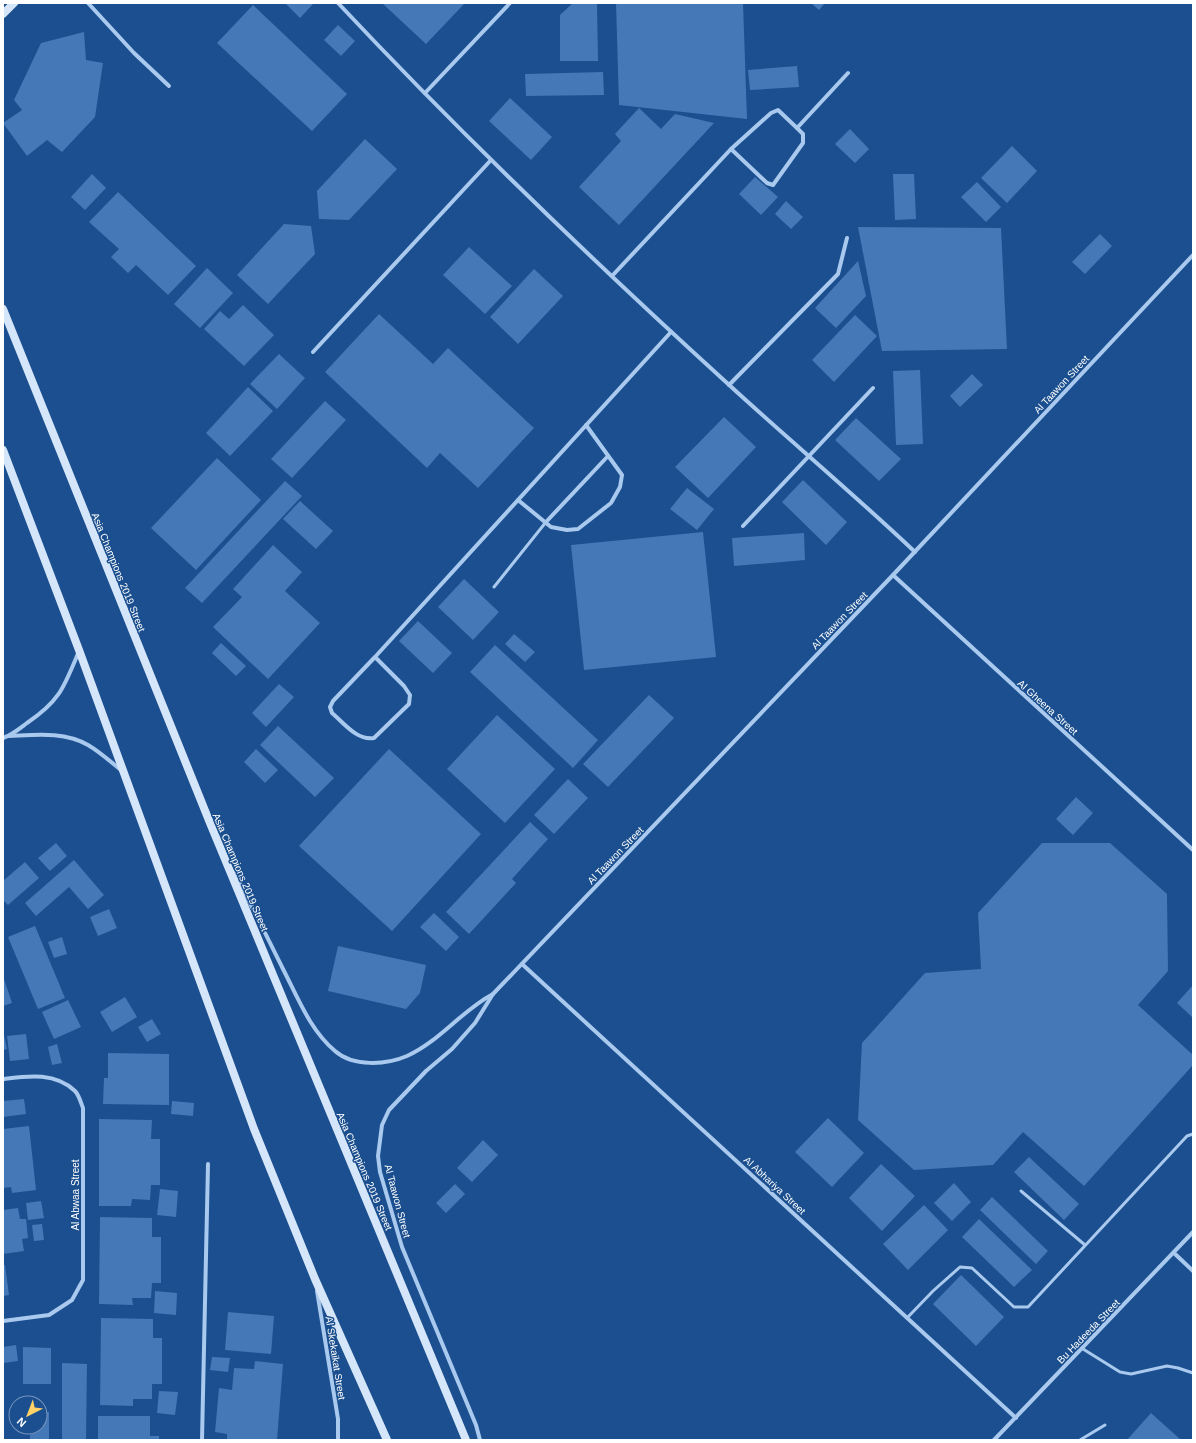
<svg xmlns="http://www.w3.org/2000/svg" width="1196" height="1443" font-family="Helvetica,sans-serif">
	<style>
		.building { fill: #4478b7 }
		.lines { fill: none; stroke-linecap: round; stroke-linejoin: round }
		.service { stroke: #a9c9ee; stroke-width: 3 }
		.minor { stroke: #a9c9ee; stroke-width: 4 }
		.secondary { stroke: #d6e6fa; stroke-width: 8 }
		.labels { text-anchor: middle; stroke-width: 3; stroke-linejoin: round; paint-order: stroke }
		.street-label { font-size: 10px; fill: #fff; stroke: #1b4f8f }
	</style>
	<rect width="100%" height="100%" fill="#1b4f8f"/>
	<g class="building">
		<polygon points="287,3 314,3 300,18 286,4"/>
		<polygon points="382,3 465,3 426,44"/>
		<polygon points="573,3 597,3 598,61 560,61 560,15"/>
		<polygon points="616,3 743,3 747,119 619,105"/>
		<polygon points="811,3 825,3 819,10"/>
		<polygon points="253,5 347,94 312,131 217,43"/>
		<polygon points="338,25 355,41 341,56 324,40"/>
		<polygon points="84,32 86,60 103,63 95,117 62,152 47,140 27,156 3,123 22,110 14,100 41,43"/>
		<polygon points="797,66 799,87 750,90 748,70"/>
		<polygon points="603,72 604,95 526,96 525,74"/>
		<polygon points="510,98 552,137 531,160 489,121"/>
		<polygon points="639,108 661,129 675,114 714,123 619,225 579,187 621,141 615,134"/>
		<polygon points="850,129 869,149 855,163 835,144"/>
		<polygon points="365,139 397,169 349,220 319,219 317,191"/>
		<polygon points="1012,146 1037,171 1007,203 981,178"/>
		<polygon points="92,174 106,188 85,210 71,197"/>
		<polygon points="893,174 914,174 916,219 895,220"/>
		<polygon points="755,177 778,197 761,215 739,194"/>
		<polygon points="977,182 1001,207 986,222 961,197"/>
		<polygon points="118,192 196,266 168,295 136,265 128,273 111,257 119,249 89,222"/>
		<polygon points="786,201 803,217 791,229 775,214"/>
		<polygon points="284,224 311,226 315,254 268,304 237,275"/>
		<polygon points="858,227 1001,228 1007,349 882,351"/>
		<polygon points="1100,234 1112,246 1085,274 1072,262"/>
		<polygon points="469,247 512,286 485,314 443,275"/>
		<polygon points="858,261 866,296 836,328 815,308"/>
		<polygon points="207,268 233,293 200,328 174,304"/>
		<polygon points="534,269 563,296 518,344 490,317"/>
		<polygon points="243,305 274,335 244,366 204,329 220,311 229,319"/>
		<polygon points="379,314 433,364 448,348 534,428 478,488 440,453 427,468 325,372"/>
		<polygon points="855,315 877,336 834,382 812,360"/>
		<polygon points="279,354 305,378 277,409 250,384"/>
		<polygon points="920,370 923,444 896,445 893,371"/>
		<polygon points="972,374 983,385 960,407 950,396"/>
		<polygon points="248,387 273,411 230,456 206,433"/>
		<polygon points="325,401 346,420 292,478 271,459"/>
		<polygon points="724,417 756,447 708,498 675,467"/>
		<polygon points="856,418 901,459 879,481 835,440"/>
		<polygon points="217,458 261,500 196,570 151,528"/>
		<polygon points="803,480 847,522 826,545 782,502"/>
		<polygon points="285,481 302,496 202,603 185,588"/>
		<polygon points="687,488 714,509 697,530 670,509"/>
		<polygon points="300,501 333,531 316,549 283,519"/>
		<polygon points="703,532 716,657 584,670 571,545"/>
		<polygon points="804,533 805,560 734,566 732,538"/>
		<polygon points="273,545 302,572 285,591 320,623 268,679 213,627 242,597 233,589"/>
		<polygon points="464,579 499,612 473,640 438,607"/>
		<polygon points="418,621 452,653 433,673 399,641"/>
		<polygon points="514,634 535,652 525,662 505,644"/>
		<polygon points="221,643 246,666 236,676 212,653"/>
		<polygon points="495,645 598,740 573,768 470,672"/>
		<polygon points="279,684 294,697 266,727 252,713"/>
		<polygon points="649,695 674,718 608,787 583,764"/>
		<polygon points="497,715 555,769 505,823 447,769"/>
		<polygon points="278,726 334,778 315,797 260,745"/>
		<polygon points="256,749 278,770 265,783 244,762"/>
		<polygon points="389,749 481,834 392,931 299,846"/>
		<polygon points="568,779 588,798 554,834 534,815"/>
		<polygon points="1076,797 1093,813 1073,835 1056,819"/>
		<polygon points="530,822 548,839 512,879 516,883 469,934 446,912"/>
		<polygon points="56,843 67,856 50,871 38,858"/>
		<polygon points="1042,843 1110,843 1167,894 1168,971 1138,1005 1193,1055 1193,1065 1084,1186 1023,1132 993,1165 914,1170 858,1120 862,1043 925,973 981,969 978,913"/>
		<polygon points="74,860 104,895 88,909 69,887 36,916 25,903"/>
		<polygon points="25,862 39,878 8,905 3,900 3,881"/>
		<polygon points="109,909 117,928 98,936 90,917"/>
		<polygon points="434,913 459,937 446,951 420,927"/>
		<polygon points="35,926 65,998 38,1009 8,937"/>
		<polygon points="62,937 67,954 54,958 48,942"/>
		<polygon points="338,946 426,965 420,993 406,1009 328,991"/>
		<polygon points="3,976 12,1003 3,1006"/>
		<polygon points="1193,985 1193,1018 1177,1003"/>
		<polygon points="125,997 137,1017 112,1032 100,1012"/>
		<polygon points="68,1000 81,1027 54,1039 42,1012"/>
		<polygon points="152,1019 161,1034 147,1042 138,1027"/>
		<polygon points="3,1030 7,1049 3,1050"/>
		<polygon points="26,1034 29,1059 10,1061 7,1036"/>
		<polygon points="57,1044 62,1063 52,1065 48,1047"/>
		<polygon points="108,1053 169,1054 169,1105 103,1104 104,1078 108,1078"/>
		<polygon points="24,1099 26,1114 3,1117 3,1101"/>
		<polygon points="172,1101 194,1103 193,1116 171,1114"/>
		<polygon points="828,1118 864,1153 832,1187 795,1152"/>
		<polygon points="99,1119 152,1120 151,1139 160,1139 160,1185 151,1185 150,1200 132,1199 131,1206 99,1206"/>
		<polygon points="29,1126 36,1190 12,1193 11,1187 3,1188 3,1129"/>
		<polygon points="483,1140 498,1155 472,1182 457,1168"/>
		<polygon points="1029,1157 1079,1204 1064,1220 1014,1172"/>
		<polygon points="881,1164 915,1196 882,1231 849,1198"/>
		<polygon points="954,1183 971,1202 952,1221 934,1203"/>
		<polygon points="455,1184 465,1194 446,1213 436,1203"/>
		<polygon points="160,1189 178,1191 176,1217 157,1215"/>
		<polygon points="992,1197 1048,1251 1036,1264 980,1210"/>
		<polygon points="41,1201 44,1218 28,1220 26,1203"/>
		<polygon points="924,1205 948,1230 908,1270 883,1244"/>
		<polygon points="18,1208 20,1219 26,1219 28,1238 22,1239 24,1251 3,1254 3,1210"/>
		<polygon points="100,1217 152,1218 152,1237 161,1237 161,1283 152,1283 151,1298 132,1298 133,1305 99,1304"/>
		<polygon points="979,1219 1032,1270 1014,1287 962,1237"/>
		<polygon points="42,1224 44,1240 34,1241 32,1225"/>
		<polygon points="3,1265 5,1265 9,1295 3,1296"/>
		<polygon points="961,1275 1004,1317 976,1346 933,1304"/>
		<polygon points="155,1291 177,1293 176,1315 154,1313"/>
		<polygon points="228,1312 274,1316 271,1354 225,1350"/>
		<polygon points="101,1318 153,1319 153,1338 162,1338 162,1384 152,1384 152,1399 133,1399 133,1406 100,1405"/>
		<polygon points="16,1345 18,1361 3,1363 3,1347"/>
		<polygon points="23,1347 51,1348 51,1384 23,1384"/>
		<polygon points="212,1357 230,1358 228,1372 210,1370"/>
		<polygon points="255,1361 283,1364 277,1440 227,1440 227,1434 215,1432 219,1388 232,1390 234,1368 254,1369"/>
		<polygon points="62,1363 87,1364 86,1440 62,1440"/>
		<polygon points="159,1391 178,1392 175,1415 157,1413"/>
		<polygon points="40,1412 49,1412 49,1440 30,1440 30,1427 40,1427"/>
		<polygon points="1151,1413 1181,1440 1127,1440"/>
		<polygon points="98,1416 150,1416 150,1436 159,1436 159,1440 98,1440"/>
	</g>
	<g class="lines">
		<g class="service">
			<polyline points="494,587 546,522"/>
			<polyline points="1021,1191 1085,1245"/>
			<polyline points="907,1318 933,1291 960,1267 972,1268 1014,1307 1028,1307 1187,1136 1193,1134"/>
			<polyline points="1083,1349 1120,1372 1131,1374 1167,1366 1178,1368 1193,1373"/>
			<polyline points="1080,1440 1105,1425"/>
		</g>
		<g class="minor">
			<polyline points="88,3 134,53 169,86"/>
			<path d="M338,3C462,135 593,261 727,383C789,440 854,494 915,552"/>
			<polyline points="425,93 510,3"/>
			<polyline points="731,149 767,183 773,185 803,143 803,134 797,128 848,73"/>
			<polyline points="612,276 731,149 771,113 778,110 797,128"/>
			<polyline points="313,352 491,160"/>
			<polyline points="729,385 838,274 847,238"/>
			<polyline points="518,500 551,527 567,530 578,529 611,503 620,487 622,475 586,425"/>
			<polyline points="546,522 608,456"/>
			<polyline points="743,526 873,388"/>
			<polyline points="893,575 1193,850"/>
			<path d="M375,657L404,686L410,695L409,704L374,738C357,741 344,723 332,713L330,707L333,701L375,657L671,332"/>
			<path d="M9,736C34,735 64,731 88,745C100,752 111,762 122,771"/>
			<path d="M3,738C12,735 19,729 27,723C60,701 64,687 79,651"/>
			<path d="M234,872C251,904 267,937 283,969C298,998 310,1030 335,1051C353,1067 386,1065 407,1056C440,1041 461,1011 493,994"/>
			<polyline points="522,964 1016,1418"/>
			<path d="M3,1079C28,1076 55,1072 75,1091C79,1095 81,1103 83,1108V1280L72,1300L49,1315L3,1321"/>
			<polyline points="1174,1253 1193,1271"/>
			<polyline points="317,1291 338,1419 338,1440"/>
			<polyline points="202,1440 208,1164"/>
			<polyline points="480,1440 476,1425 402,1247 380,1172 378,1156 382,1125 389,1110 426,1071 452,1049 475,1023 493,994 893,575 1193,255"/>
			<polyline points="994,1440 1193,1232"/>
		</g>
		<g class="secondary">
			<polyline points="3,14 14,3"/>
			<polyline points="3,309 210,823 466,1440"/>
			<polyline points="3,450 79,650 254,1129 315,1279 387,1440"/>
		</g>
	</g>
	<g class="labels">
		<g class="street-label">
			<text transform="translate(1061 384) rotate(-47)" y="4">Al Taawon Street</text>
			<text transform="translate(119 572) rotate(68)" y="4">Asia Champions 2019 Street</text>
			<text transform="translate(839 620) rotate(-46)" y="4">Al Taawon Street</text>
			<text transform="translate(1048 707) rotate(42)" y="4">Al Gheena Street</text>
			<text transform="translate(615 855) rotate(-46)" y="4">Al Taawon Street</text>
			<text transform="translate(241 872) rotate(67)" y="4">Asia Champions 2019 Street</text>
			<text transform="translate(365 1171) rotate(67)" y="4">Asia Champions 2019 Street</text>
			<text transform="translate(775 1185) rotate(43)" y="4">Al Abhariya Street</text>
			<text transform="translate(75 1195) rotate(-90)" y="4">Al Abwaa Street</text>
			<text transform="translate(398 1201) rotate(75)" y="4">Al Taawon Street</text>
			<text transform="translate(1088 1331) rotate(-46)" y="4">Bu Hadeeda Street</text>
			<text transform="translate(336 1358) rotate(81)" y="4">Al Skekaikat Street</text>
		</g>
	</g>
	<rect width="1196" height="1443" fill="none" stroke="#ffffff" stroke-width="8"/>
	<g transform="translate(28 1415) rotate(222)"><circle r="19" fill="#1b4f8f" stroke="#7695bc"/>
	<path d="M0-3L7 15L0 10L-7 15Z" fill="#ffd166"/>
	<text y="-6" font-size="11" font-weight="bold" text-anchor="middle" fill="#ffffff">N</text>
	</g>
</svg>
